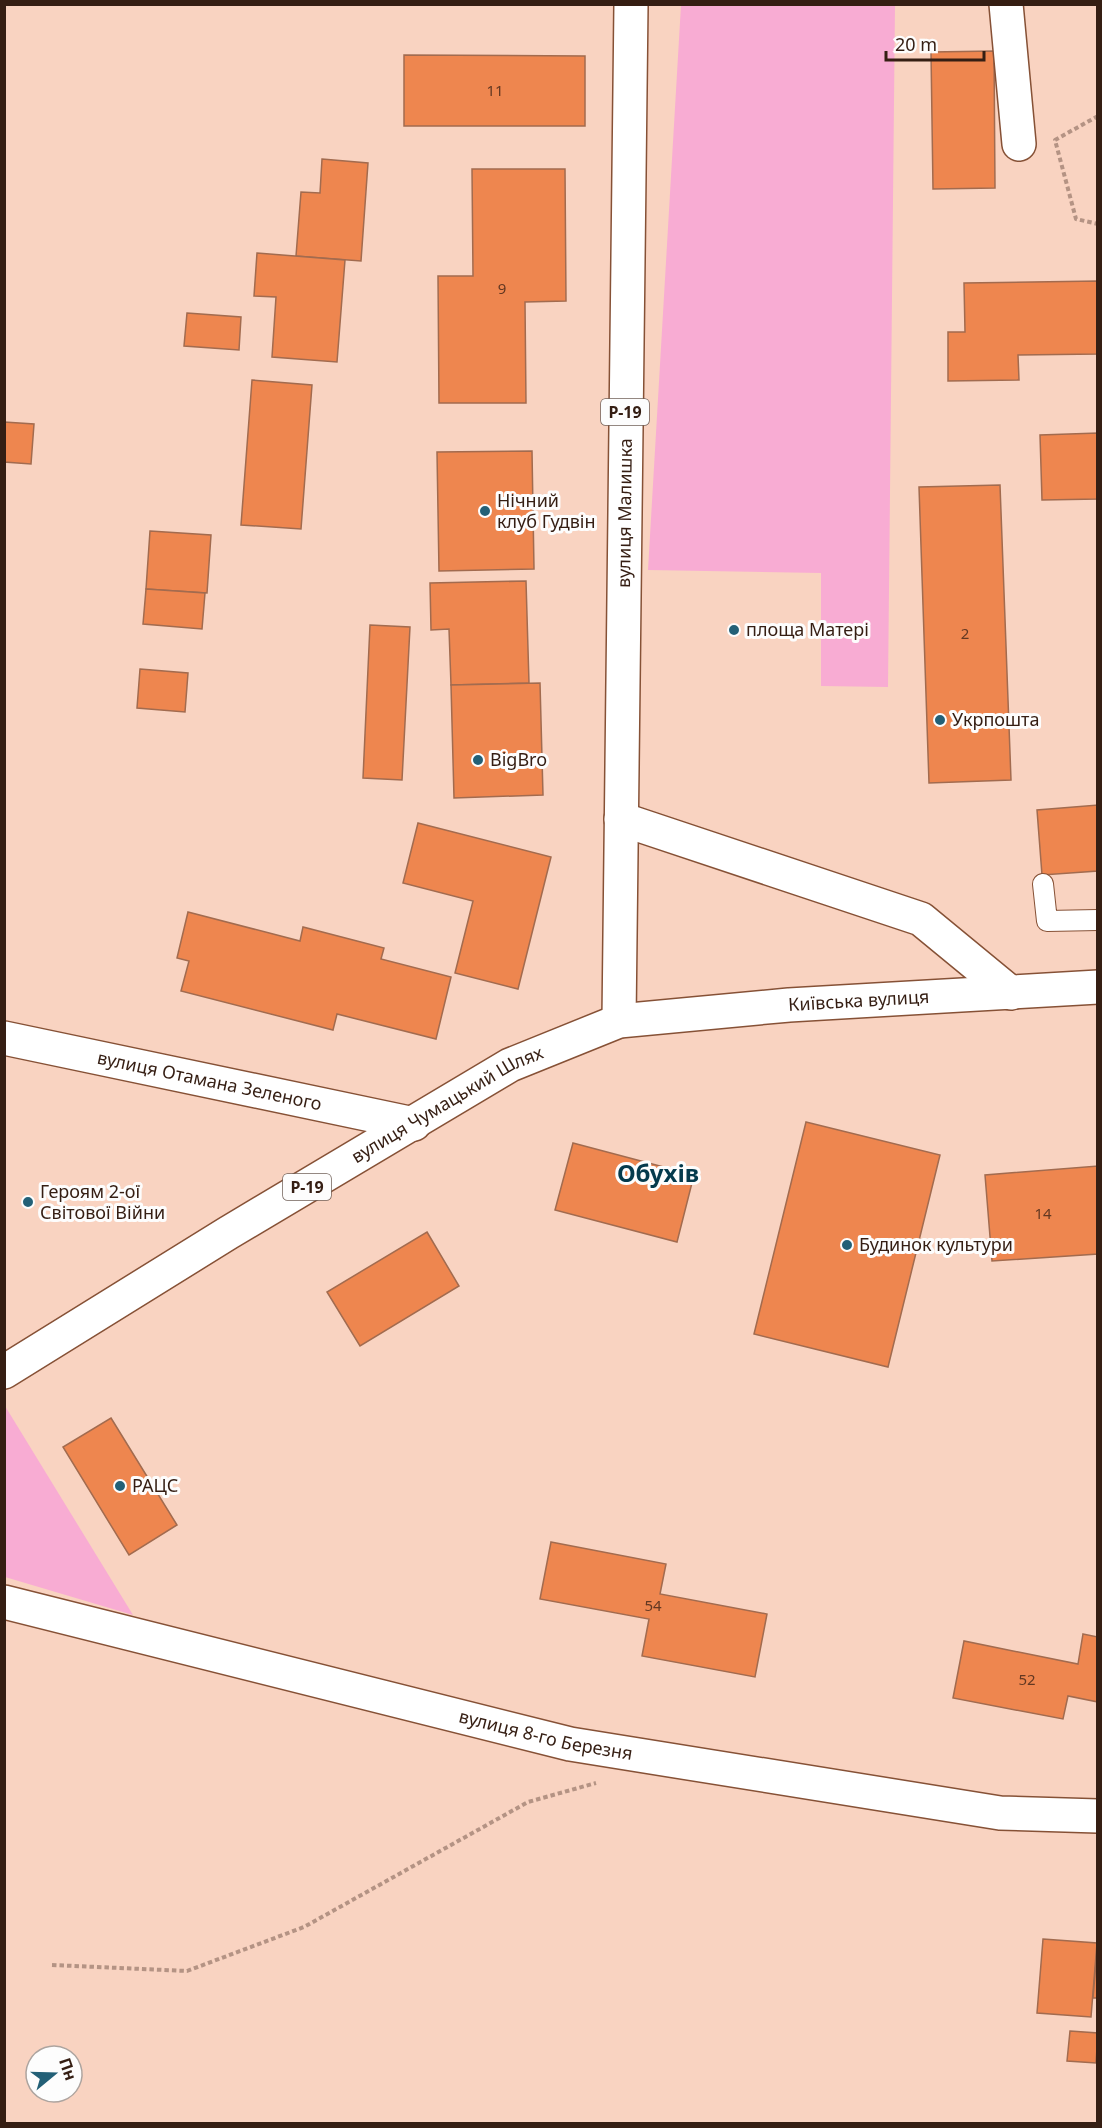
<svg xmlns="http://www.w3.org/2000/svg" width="1102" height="2128" font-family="'Noto Sans',sans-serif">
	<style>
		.green { fill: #f8acd3 }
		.building { fill: #ee864f; stroke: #a26b4f; stroke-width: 1.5 }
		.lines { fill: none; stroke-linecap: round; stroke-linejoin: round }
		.lane-casing { stroke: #865136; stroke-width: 22 }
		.street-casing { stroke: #865136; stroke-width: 36 }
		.primary-casing { stroke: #865136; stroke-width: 36 }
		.path { stroke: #b49384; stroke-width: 4; stroke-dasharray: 4.5 3; stroke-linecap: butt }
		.lane { stroke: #fff; stroke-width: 20 }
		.street { stroke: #fff; stroke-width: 33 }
		.primary { stroke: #fff; stroke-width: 33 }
		.poi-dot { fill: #236077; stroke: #fdfdfd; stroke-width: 2 }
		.labels { text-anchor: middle; stroke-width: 6; stroke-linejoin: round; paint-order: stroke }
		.number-label { font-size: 15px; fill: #633822 }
		.shield { fill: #fdfdfd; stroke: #716159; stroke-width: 1.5 }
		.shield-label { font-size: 16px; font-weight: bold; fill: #351e13 }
		.poi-label { font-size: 18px; fill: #351e13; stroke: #fdfdfd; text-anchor: start }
		.street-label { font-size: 18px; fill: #351e13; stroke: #fdfdfd }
		.district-label { font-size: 24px; font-weight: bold; fill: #053a4c; stroke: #fdfdfd }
	</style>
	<rect width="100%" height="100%" fill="#f9d3c1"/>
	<g class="green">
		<polygon points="681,5 895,5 888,687 821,686 821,573 648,570"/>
		<polygon points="4,1406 5,1406 133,1615 5,1577"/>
	</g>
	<g class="building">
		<polygon points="994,51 995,188 933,189 931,52"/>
		<polygon points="404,55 585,56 585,126 404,126"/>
		<polygon points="322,159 368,163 361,261 296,256 301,192 320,193"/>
		<polygon points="472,169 565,169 566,301 525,302 526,403 439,403 438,276 473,276"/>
		<polygon points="257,253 345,260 337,362 272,357 276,297 254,296"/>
		<polygon points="1098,281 1098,354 1018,355 1019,380 948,381 948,332 965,332 964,283"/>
		<polygon points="187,313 241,317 239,350 184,346"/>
		<polygon points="252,380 312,385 301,529 241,525"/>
		<polygon points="4,422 34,424 31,464 4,462"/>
		<polygon points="1098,433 1098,499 1042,500 1040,435"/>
		<polygon points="532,451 534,569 439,571 437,452"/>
		<polygon points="1000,485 1011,780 929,783 919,487"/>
		<polygon points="150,531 211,535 207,593 146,589"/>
		<polygon points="526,581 529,683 451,685 449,629 431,630 430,583"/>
		<polygon points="146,589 205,593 202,629 143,624"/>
		<polygon points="370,625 410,627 402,780 363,778"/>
		<polygon points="140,669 188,673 185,712 137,708"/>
		<polygon points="540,683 543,795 454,798 451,685"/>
		<polygon points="1098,805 1098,871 1042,875 1037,810"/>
		<polygon points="418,823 551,857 518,989 455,973 473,901 403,883"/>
		<polygon points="188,912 300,941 303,927 384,948 381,959 451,977 436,1039 337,1014 333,1030 181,991 189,961 177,958"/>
		<polygon points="806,1122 940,1155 888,1367 754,1334"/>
		<polygon points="573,1143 694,1175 677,1242 555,1210"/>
		<polygon points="1098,1166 1098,1254 992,1261 985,1175"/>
		<polygon points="427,1232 459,1286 360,1346 327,1292"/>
		<polygon points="111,1418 177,1525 129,1555 63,1447"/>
		<polygon points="551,1542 666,1564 660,1594 767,1614 755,1677 642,1656 649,1619 540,1599"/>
		<polygon points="1083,1634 1098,1637 1098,1702 1068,1696 1063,1719 953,1698 964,1641 1078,1664"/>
		<polygon points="1043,1939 1097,1943 1091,2017 1037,2013"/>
		<polygon points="1097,1951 1098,1951 1098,1998 1093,1998"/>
		<polygon points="1070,2031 1098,2033 1096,2063 1067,2061"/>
	</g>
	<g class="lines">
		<g class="lane-casing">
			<polyline id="lane" points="1043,884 1047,921 1098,920"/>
		</g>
		<g class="street-casing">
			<g id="street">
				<polyline points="1006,4 1019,144"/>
				<path id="s1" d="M4,1038L414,1124"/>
				<path id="s2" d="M4,1602L570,1744L1000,1813L1098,1816"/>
			</g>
		</g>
		<g class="primary-casing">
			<g id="primary">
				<polyline points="621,819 921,919 1011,993"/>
				<path id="s3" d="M619,1021L631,4"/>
				<path id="s4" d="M4,1372L228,1233L510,1065L619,1021L789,1005L1098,987"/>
			</g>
		</g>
		<g class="path">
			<polyline points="1098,116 1055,140 1076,219 1098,224"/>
			<polyline points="52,1965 187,1971 304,1927 528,1802 596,1783"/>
		</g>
		<use href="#lane" class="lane"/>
		<use href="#street" class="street"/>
		<use href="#primary" class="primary"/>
	</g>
	<g class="poi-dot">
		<circle cx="485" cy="511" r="6"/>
		<circle cx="734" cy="630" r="6"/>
		<circle cx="940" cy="720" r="6"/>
		<circle cx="478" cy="760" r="6"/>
		<circle cx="28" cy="1202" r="6"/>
		<circle cx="847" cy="1245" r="6"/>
		<circle cx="120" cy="1486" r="6"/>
	</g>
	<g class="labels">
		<g class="number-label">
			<text x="495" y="96">11</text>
			<text x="502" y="294">9</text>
			<text x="965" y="639">2</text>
			<text x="1043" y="1219">14</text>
			<text x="653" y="1611">54</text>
			<text x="1027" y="1685">52</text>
		</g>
		<g class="shield">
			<rect x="601" y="399" width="48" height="26" rx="4.5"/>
			<rect x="283" y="1174" width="48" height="26" rx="4.5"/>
		</g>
		<g class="shield-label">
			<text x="625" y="418">Р-19</text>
			<text x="307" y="1193">Р-19</text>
		</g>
		<g class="poi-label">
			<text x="497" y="507">Нічний<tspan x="497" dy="21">клуб Гудвін</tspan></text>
			<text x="746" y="636">площа Матері</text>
			<text x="952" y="726">Укрпошта</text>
			<text x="490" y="766">BigBro</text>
			<text x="40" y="1198">Героям 2-ої<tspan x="40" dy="21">Світової Війни</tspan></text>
			<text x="859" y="1251">Будинок культури</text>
			<text x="132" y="1492">РАЦС</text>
		</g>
		<g class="street-label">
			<text dy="6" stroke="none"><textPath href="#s3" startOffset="508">вулиця Малишка</textPath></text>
			<text dy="6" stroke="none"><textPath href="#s4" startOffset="950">Київська вулиця</textPath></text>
			<text dy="6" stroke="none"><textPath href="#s1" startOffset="210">вулиця Отамана Зеленого</textPath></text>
			<text dy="6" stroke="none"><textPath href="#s4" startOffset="518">вулиця Чумацький Шлях</textPath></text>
			<text dy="6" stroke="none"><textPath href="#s2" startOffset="558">вулиця 8-го Березня</textPath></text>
		</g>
		<g class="district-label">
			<text x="658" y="1182">Обухів</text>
		</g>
	</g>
	<rect width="1102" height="2128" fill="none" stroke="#351e13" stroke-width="12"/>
	<g transform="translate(54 2074) rotate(71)"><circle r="28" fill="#fdfdfd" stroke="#ada49f" stroke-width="1.5"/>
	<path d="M0-4.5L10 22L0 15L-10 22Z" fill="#236077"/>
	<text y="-9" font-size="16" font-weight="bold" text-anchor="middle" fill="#351e13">Пн</text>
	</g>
	<path d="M886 51v9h98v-9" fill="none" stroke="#351e13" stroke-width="3"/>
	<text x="895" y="51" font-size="18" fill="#351e13" stroke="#fdfdfd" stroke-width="4.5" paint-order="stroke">20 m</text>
</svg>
